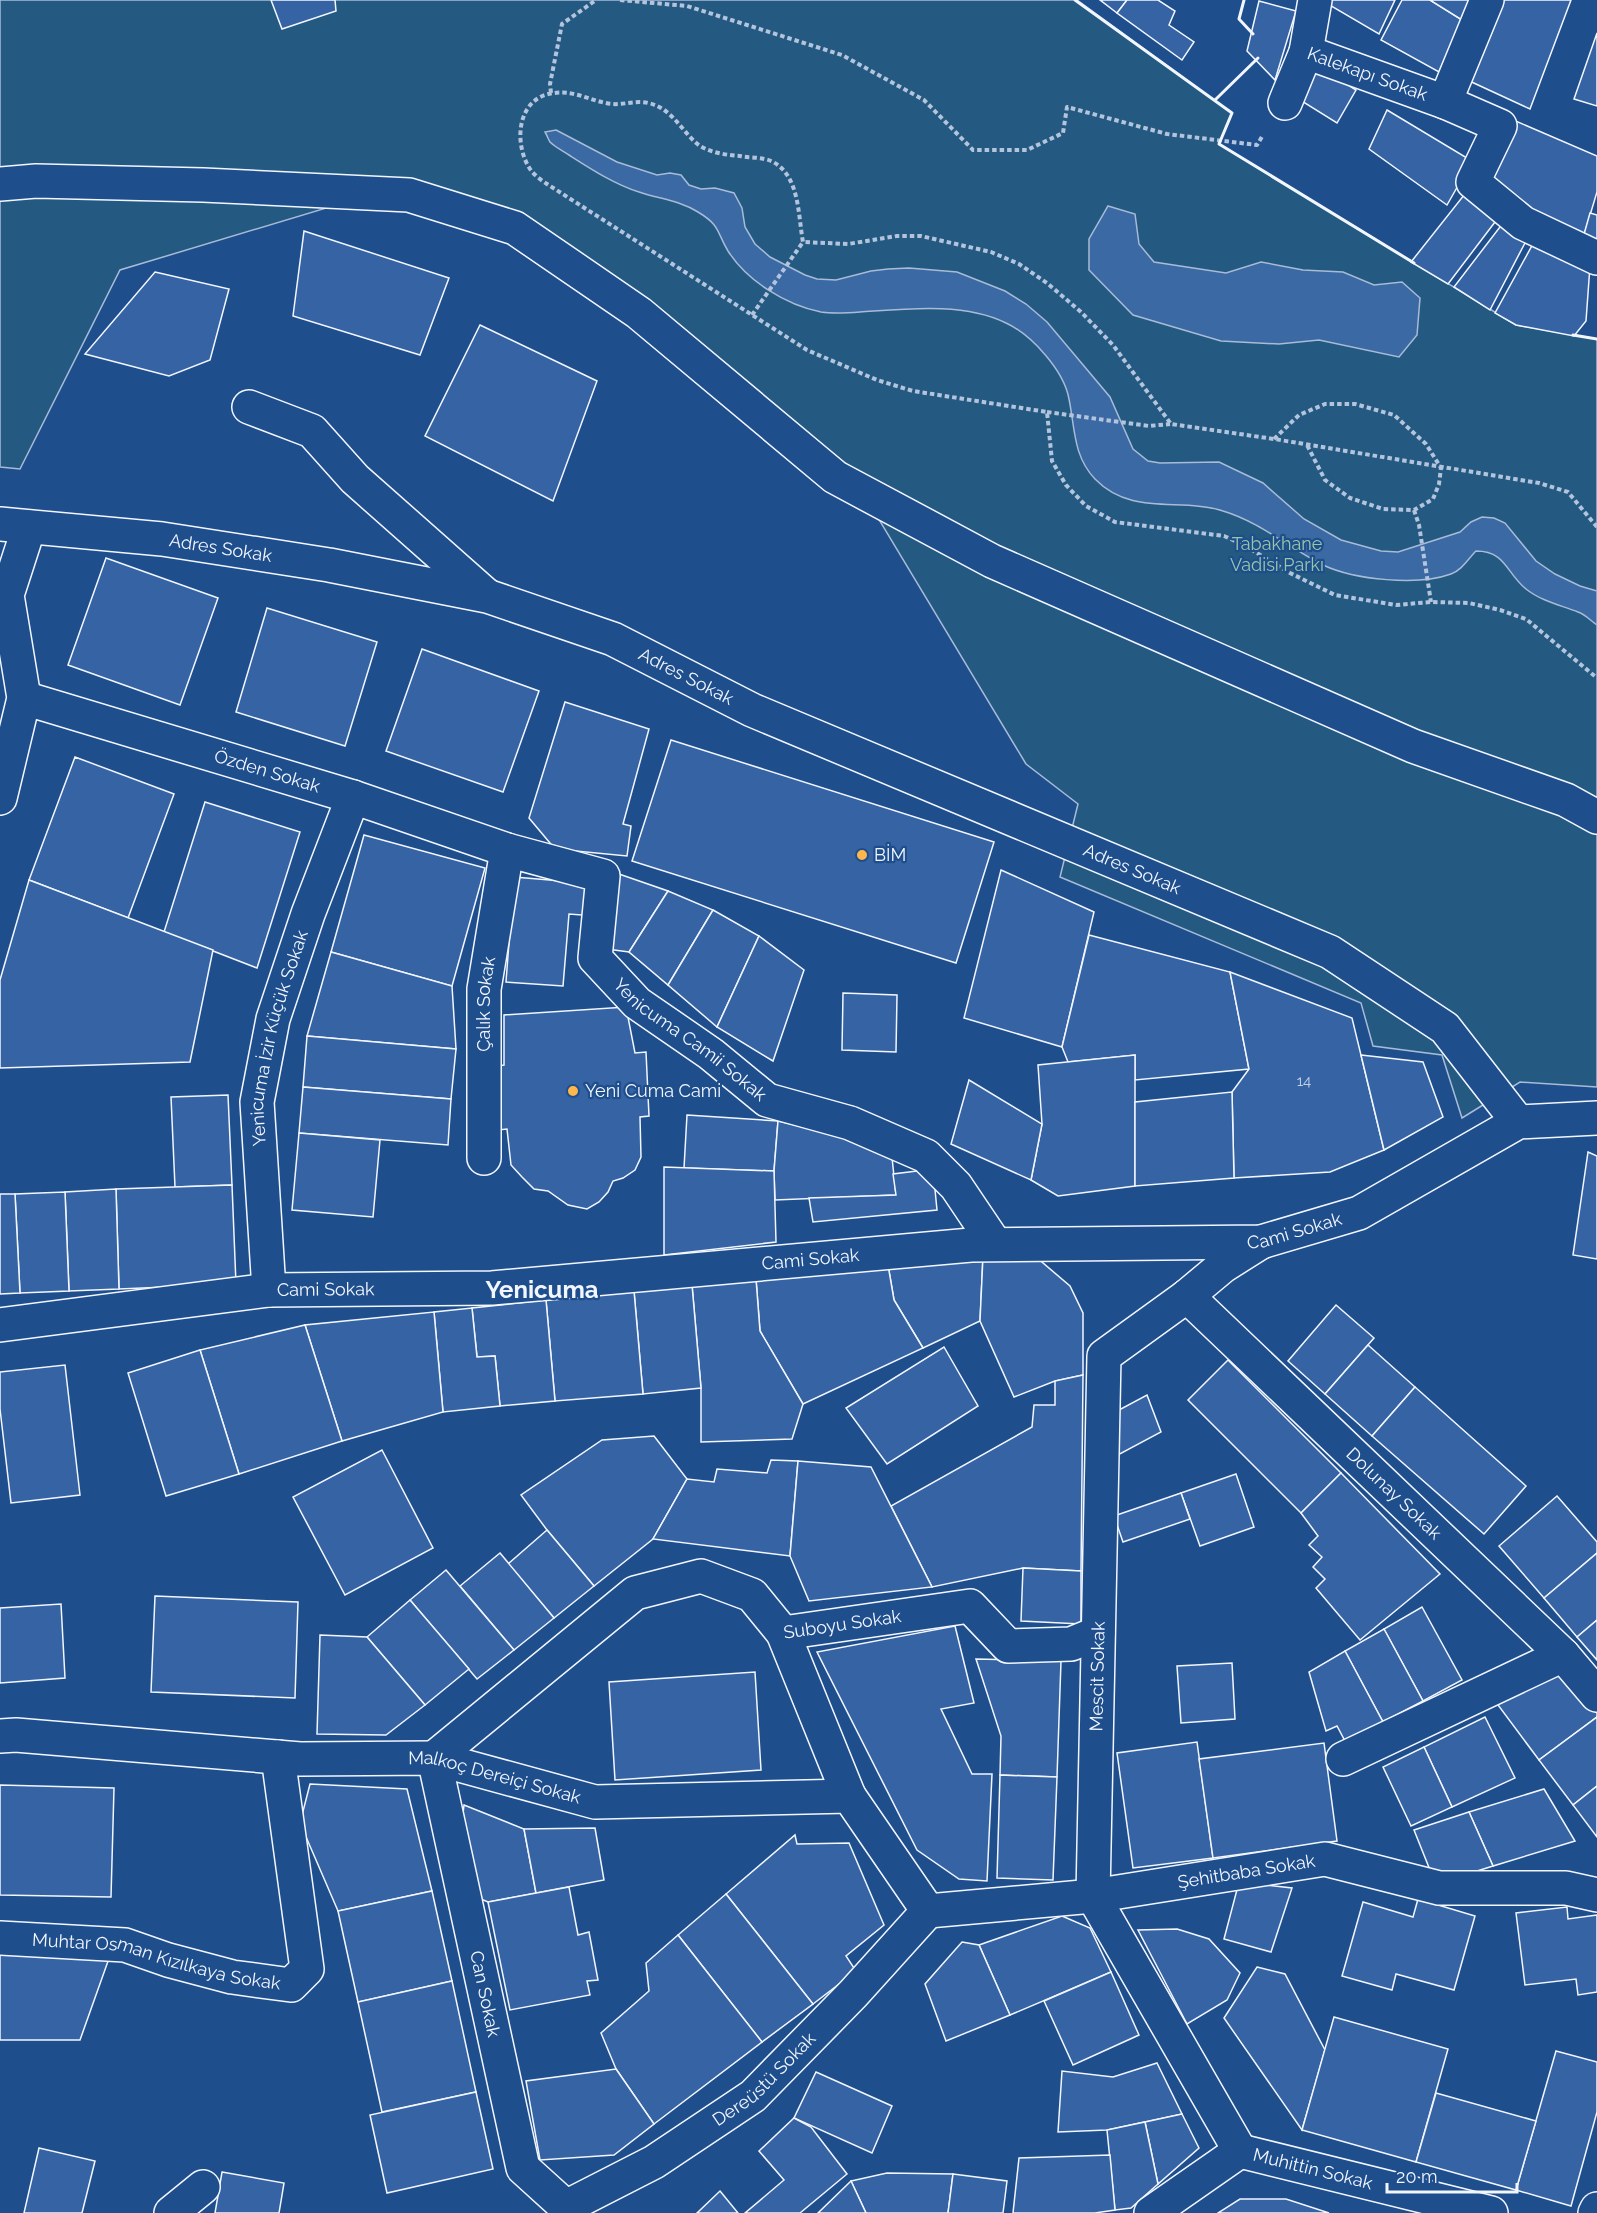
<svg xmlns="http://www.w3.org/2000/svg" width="1597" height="2213" font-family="Raleway,sans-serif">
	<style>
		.green { fill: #245a82; stroke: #a8bbd7; stroke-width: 1.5 }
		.water { fill: #3b69a3; stroke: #a8bbd7; stroke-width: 1.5 }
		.building { fill: #3563a3; stroke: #f2f6ff; stroke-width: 1.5 }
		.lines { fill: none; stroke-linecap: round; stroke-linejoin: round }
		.minor-casing { stroke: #f2f6ff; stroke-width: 36 }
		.path { stroke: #b3c4dc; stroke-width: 4; stroke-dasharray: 4.5 3; stroke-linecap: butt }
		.minor { stroke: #1f4e8c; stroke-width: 33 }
		.wall { stroke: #f2f6ff; stroke-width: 3 }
		.poi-dot { fill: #ffb74d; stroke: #1f4e8c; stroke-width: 2 }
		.labels { text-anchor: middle; stroke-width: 4.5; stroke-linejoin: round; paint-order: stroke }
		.number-label { font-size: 15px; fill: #c3d1e8 }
		.street-label { font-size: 18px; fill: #f2f6ff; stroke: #1f4e8c }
		.park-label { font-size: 18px; fill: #97c8a6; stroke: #1f4e8c }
		.poi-label { font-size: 18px; fill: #f2f6ff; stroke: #1f4e8c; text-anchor: start }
		.district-label { font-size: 24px; font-weight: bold; fill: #f2f6ff; stroke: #1f4e8c }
	</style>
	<rect width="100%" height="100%" fill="#1f4e8c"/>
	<polygon class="green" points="0,0 1077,0 1232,113 1219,144 1516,325 1597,339 1597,1087 1520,1082 1462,1118 1442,1055 1373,1046 1361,1003 1060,877 1078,804 1026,764 845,463 649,305 409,183 120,270 20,469 0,467"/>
	<g class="water">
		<path d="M556,130L617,162L657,175L670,173L681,175L689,185L701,189L715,188L734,193L742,208L745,227L755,244L770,257L805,275L817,279L836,280L871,271L888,269L909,268L957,272L1005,291L1026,304L1047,322L1110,397L1133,449L1148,461L1160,463L1219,462L1263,483L1304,519L1341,540L1381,551L1398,552L1460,532L1471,522L1482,517L1494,518L1505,523L1536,561L1555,574L1580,586L1597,591V625C1591,621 1585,614 1578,612C1560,605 1541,601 1526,589C1506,573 1506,551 1476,551C1468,559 1462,570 1451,574C1418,586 1355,580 1323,565C1289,548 1260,522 1223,511C1180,497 1132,517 1095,479C1073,456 1075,428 1069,399C1064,371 1032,335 1006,323C964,302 905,309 860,312C847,313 834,314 821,312C786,305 747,281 728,251C716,231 721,226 698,212C679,200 659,199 639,192C614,184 591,169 569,155C563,151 555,147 550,142C548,139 547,135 545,132Z"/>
		<polygon points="1108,206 1135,214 1139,244 1154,262 1226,273 1261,262 1303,270 1343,272 1374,285 1402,282 1420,298 1417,335 1399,357 1319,340 1279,344 1221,341 1133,315 1089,270 1089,239"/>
	</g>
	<g class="building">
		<polygon points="271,0 335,0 336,11 282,29"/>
		<polygon points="1100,0 1127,0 1117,13"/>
		<polygon points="1127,0 1158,0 1175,11 1169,25 1194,42 1182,60 1117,13"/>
		<polygon points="1327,0 1395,0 1379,34 1326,3"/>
		<polygon points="1402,0 1430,0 1462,20 1439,72 1381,40"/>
		<polygon points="1430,0 1470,0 1462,20"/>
		<polygon points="1496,0 1571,0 1530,109 1463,78"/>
		<polygon points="1259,1 1296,11 1275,80 1247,51"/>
		<polygon points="1597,33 1597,106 1574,99"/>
		<polygon points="1309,60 1356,90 1337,123 1292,95"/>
		<polygon points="1387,110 1472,161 1447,205 1369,149"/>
		<polygon points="1511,119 1597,156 1597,192 1581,245 1484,182"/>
		<polygon points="1468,190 1498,218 1448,284 1411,262"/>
		<polygon points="1590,213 1597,215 1597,247 1581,245"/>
		<polygon points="1503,223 1526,241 1490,310 1454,287"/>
		<polygon points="304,231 449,278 420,355 293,316"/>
		<polygon points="1534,242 1590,266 1586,321 1574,336 1516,325 1495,313"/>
		<polygon points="155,272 229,289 210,360 169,376 85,354"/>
		<polygon points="480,325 597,381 553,501 425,436"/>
		<polygon points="106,558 218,598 180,705 68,665"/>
		<polygon points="267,608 377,642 345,746 236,712"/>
		<polygon points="422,649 539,691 503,792 386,751"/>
		<polygon points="565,702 649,729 623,824 631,826 627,856 555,849 529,818"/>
		<polygon points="671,740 994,842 956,963 632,861"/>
		<polygon points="75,757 174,794 128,918 29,880"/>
		<polygon points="205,802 300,832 257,968 164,932"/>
		<polygon points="364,835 485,868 452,986 331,952"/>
		<polygon points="1001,870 1094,912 1062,1047 964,1018"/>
		<polygon points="619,874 668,891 629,952 607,949"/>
		<polygon points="514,877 597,884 595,916 569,914 563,986 506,982"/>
		<polygon points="29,880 213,950 190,1062 0,1068 0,980"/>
		<polygon points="668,891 713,910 668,985 629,952"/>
		<polygon points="713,910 759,936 717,1027 668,985"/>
		<polygon points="1089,935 1230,972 1249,1069 1135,1080 1135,1055 1068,1062 1062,1047"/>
		<polygon points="759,936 804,970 773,1061 717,1027"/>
		<polygon points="331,952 452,986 456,1049 307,1036"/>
		<polygon points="1230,972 1352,1018 1384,1150 1330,1172 1234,1178 1232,1092 1249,1069"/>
		<polygon points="843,993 897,995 896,1052 842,1050"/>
		<polygon points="626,1007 635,1053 646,1052 649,1116 640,1117 641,1157 635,1170 623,1178 613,1181 608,1192 599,1202 587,1209 568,1205 548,1191 534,1189 522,1177 511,1165 507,1129 498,1130 496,1066 504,1065 504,1015"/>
		<polygon points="307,1036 456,1049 451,1099 303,1087"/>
		<polygon points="1135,1055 1135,1186 1058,1196 1031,1180 1042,1124 1038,1065"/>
		<polygon points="1361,1055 1423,1062 1443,1117 1384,1150"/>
		<polygon points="969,1080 1042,1124 1031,1180 951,1144"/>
		<polygon points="303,1087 451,1099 448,1145 299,1133"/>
		<polygon points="1232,1092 1234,1178 1135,1186 1135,1102"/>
		<polygon points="228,1095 232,1185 175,1187 171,1097"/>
		<polygon points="687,1115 778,1121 774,1171 684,1168"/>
		<polygon points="778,1121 891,1148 896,1195 775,1200 774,1171"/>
		<polygon points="299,1133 380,1140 373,1217 292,1210"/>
		<polygon points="1588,1152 1597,1156 1597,1259 1573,1255"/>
		<polygon points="664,1167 774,1171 776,1242 664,1255"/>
		<polygon points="933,1169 937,1210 813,1222 809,1198 896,1195 893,1174"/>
		<polygon points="232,1185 236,1284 119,1289 116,1189"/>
		<polygon points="116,1189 119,1289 69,1291 65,1192"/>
		<polygon points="65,1192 69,1291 20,1293 15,1194"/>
		<polygon points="0,1194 15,1194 20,1293 0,1294"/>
		<polygon points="983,1256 980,1321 923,1348 894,1300 888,1265"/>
		<polygon points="983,1256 1036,1257 1070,1286 1083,1313 1083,1375 1055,1381 1014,1397 980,1321"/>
		<polygon points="888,1265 894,1300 923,1348 803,1404 760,1331 756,1279"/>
		<polygon points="756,1279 760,1331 803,1404 792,1439 701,1442 701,1388 692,1285"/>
		<polygon points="692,1285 701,1388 643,1394 634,1291"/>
		<polygon points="634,1291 643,1394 555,1401 546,1300"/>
		<polygon points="546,1300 555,1401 500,1406 495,1356 477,1357 472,1308"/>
		<polygon points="1336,1305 1374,1338 1325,1394 1288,1361"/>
		<polygon points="472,1308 477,1357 495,1356 500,1406 443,1412 434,1312"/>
		<polygon points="434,1312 443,1412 342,1441 305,1325"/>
		<polygon points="305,1325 342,1441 239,1474 200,1350"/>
		<polygon points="1368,1345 1415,1387 1372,1436 1325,1394"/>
		<polygon points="944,1347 978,1406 887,1464 846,1408"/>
		<polygon points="200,1350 239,1474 166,1496 128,1373"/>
		<polygon points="1228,1360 1341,1473 1301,1513 1188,1400"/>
		<polygon points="65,1365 80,1495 11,1503 0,1409 0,1372"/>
		<polygon points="1083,1375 1081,1571 1023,1568 932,1587 891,1506 1032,1427 1034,1405 1055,1405 1055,1381"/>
		<polygon points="1415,1387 1526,1486 1484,1534 1372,1436"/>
		<polygon points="1147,1395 1161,1432 1116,1456 1119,1410"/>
		<polygon points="654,1436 687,1479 653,1539 594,1586 547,1530 521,1495 602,1440"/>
		<polygon points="382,1450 433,1548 345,1595 293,1497"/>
		<polygon points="771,1460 798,1461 790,1556 653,1539 687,1479 714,1482 717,1469 767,1473"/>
		<polygon points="798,1461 871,1467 932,1587 809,1601 790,1556"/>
		<polygon points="1341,1473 1440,1574 1360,1640 1316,1588 1325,1579 1313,1567 1322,1557 1309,1545 1318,1536 1301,1513"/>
		<polygon points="1236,1474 1254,1527 1200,1546 1181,1493"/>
		<polygon points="1181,1493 1190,1519 1123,1542 1114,1516"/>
		<polygon points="1557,1496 1597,1542 1597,1553 1544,1598 1499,1546"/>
		<polygon points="547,1530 594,1586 554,1618 508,1564"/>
		<polygon points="500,1553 554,1618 514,1650 460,1586"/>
		<polygon points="1597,1553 1597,1620 1577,1637 1544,1598"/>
		<polygon points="1023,1568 1081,1571 1081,1624 1021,1621"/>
		<polygon points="446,1570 514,1650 477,1679 410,1600"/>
		<polygon points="155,1596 298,1602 295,1698 151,1692"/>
		<polygon points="410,1600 469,1669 425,1705 367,1637"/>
		<polygon points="61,1604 65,1678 0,1683 0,1608"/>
		<polygon points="1422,1607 1462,1680 1423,1701 1384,1629"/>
		<polygon points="1597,1620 1597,1660 1577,1637"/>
		<polygon points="955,1626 974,1703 941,1709 972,1774 992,1774 987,1881 959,1879 917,1850 817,1652"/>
		<polygon points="1384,1629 1423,1701 1383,1722 1345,1651"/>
		<polygon points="320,1635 367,1637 425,1705 386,1735 317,1734"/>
		<polygon points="1345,1651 1383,1722 1345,1741 1337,1726 1326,1731 1309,1672"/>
		<polygon points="976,1659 1061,1661 1057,1777 1000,1775 1001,1736"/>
		<polygon points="1559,1659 1597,1710 1597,1717 1539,1760 1498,1705"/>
		<polygon points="1232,1663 1235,1719 1181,1723 1177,1666"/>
		<polygon points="755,1672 761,1770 615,1780 609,1682"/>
		<polygon points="1485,1717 1515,1778 1452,1807 1424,1747"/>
		<polygon points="1597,1717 1597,1786 1573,1805 1539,1760"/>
		<polygon points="1197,1742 1213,1858 1133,1868 1117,1753"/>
		<polygon points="1324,1743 1337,1841 1213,1858 1199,1759"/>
		<polygon points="1424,1747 1452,1807 1411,1826 1383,1767"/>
		<polygon points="1000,1775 1057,1777 1053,1880 997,1878"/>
		<polygon points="310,1784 407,1789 432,1891 338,1911 300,1823"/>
		<polygon points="0,1785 114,1788 111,1897 0,1895"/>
		<polygon points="1597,1786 1597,1837 1573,1805"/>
		<polygon points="1544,1789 1575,1841 1493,1866 1469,1812"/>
		<polygon points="464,1805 524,1829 536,1893 488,1902 476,1897 461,1831"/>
		<polygon points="1469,1812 1493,1866 1455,1878 1432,1875 1414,1830"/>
		<polygon points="595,1828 604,1880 536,1893 524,1829"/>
		<polygon points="795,1835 797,1844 849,1843 884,1925 846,1956 856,1971 813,2004 726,1894"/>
		<polygon points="1239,1882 1292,1888 1271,1952 1224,1939"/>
		<polygon points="569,1887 578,1935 589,1932 598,1980 587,1981 590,1995 510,2010 488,1902"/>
		<polygon points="432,1891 452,1981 358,2002 338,1911"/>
		<polygon points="726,1894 813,2004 762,2042 678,1935"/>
		<polygon points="1418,1899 1475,1916 1454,1990 1396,1974 1392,1990 1342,1976 1363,1902 1413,1917"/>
		<polygon points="1567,1907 1568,1919 1597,1915 1597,1992 1578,1995 1576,1979 1525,1985 1516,1913"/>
		<polygon points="1062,1916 1090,1928 1111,1972 1010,2015 979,1945"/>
		<polygon points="1177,1929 1209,1939 1240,1973 1227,2000 1187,2024 1138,1930"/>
		<polygon points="678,1935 762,2042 654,2124 616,2069 601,2033 649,1991 646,1963"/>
		<polygon points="962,1942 979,1945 1010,2015 946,2041 925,1984"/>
		<polygon points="0,1945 112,1950 80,2040 0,2040"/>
		<polygon points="1257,1967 1285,1974 1325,2050 1302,2130 1224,2018"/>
		<polygon points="1111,1972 1139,2035 1073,2065 1044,2001"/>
		<polygon points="452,1981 476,2092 382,2112 358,2002"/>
		<polygon points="1334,2017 1448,2049 1416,2162 1302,2130"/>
		<polygon points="1556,2051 1597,2062 1597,2112 1571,2206 1516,2190"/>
		<polygon points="1157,2063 1182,2114 1107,2130 1058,2132 1062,2071 1113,2077"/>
		<polygon points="616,2069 654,2124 614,2155 540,2160 526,2081"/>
		<polygon points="816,2072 892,2106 872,2153 794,2118"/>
		<polygon points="476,2092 493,2169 387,2193 370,2115"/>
		<polygon points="1436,2093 1536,2121 1516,2190 1416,2162"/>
		<polygon points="1182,2114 1199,2148 1158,2184 1145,2122"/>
		<polygon points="794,2118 811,2127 847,2174 800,2213 745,2213 784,2180 759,2151"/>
		<polygon points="1145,2122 1158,2184 1131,2208 1115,2210 1107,2130"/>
		<polygon points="39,2148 95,2161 82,2213 24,2213"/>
		<polygon points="1110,2155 1115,2210 1095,2213 1013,2213 1019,2158"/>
		<polygon points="222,2172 284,2183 279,2213 215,2213"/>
		<polygon points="887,2173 953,2174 948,2213 866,2213 851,2181"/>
		<polygon points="953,2174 1007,2181 1003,2213 948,2213"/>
		<polygon points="851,2181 866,2213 818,2213"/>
		<polygon points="720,2191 738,2213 697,2213"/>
		<polygon points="1240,2199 1286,2199 1329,2213 1218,2213"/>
	</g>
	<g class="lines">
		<g class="minor-casing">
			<g id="minor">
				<path id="s1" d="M1315,0L1306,52L1445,102L1500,126L1473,182L1523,223L1597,258"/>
				<polyline points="1445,102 1487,0"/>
				<polyline points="1285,103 1306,52"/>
				<polyline points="0,184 36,181 203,185 409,195 515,228 639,313 835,477 992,561 1413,746 1566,800 1597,817"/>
				<polyline points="249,407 312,431 355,479 486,595"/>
				<path id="s2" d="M0,524L162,539L329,565L487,596L613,639L752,710L1330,952L1445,1028L1518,1122"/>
				<path id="s3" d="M24,698L353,797L507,850L603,876L595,958L637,1003L711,1054L767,1100L850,1123L926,1156L956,1186L995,1244"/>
				<polyline points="0,798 24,698 7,595 29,527"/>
				<path id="s4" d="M484,1158V989L507,850"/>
				<path id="s5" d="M269,1290L257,1102L273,1019L308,914L353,797"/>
				<path id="s6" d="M1187,1296L1563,1655L1597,1695"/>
				<path id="s7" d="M0,1325L269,1290L492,1288L971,1245L1261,1242L1359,1213L1518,1122L1597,1118"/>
				<path id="s8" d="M783,1633L970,1606L1008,1646L1071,1644L1098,1633"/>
				<path id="s9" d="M0,1736L16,1735L300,1759L434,1758L595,1802L849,1796L928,1911"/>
				<polyline points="1343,1759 1563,1655"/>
				<path id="s10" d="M928,1911L1093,1896L1325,1859L1439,1888H1566L1597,1895"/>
				<path id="s11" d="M0,1938L125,1945L168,1960L232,1977L291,1985L307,1969L278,1757"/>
				<path id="s12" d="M1240,2151L1093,1896L1104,1356L1187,1296L1223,1266L1261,1242"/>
				<path id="s13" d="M1240,2151L1491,2213"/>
				<path id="s14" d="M566,2207L654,2162L753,2096L853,1994L928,1911"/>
				<polyline points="171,2213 203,2187"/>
				<polyline points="567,2213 566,2207 523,2168 434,1758 635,1593 701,1576 752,1595 783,1633 849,1796"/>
				<polyline points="1151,2213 1240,2151"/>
				<polyline points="1595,2213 1597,2209"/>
			</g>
		</g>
		<g class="path">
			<polyline points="620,0 687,6 842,55 924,100 973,150 1027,150 1063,133 1067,107 1167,134 1257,145 1263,135"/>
			<polyline points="551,93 550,84 562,24 596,0"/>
			<polyline points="752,315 803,242"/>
			<polyline points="1047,412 1149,426 1170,424"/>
			<polyline points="1274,439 1299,415 1325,404 1355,404 1394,415 1426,444 1441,468 1439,484 1433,499 1414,510 1383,509 1350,498 1325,480 1307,445"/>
			<polyline points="1414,510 1419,525 1431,602"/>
			<path d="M1597,527L1568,492L1539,483L1274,439L1171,424L1113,345L1081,312L1047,283L1019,264L991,252L921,236H897L848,244L803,242C798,216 800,174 771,161C762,157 750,158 740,156C727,155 712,153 700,146C682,133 673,108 648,103C636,100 624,105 612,104C592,102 576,90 554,93C517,97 513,143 530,169C534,175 541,180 547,184L807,350L877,380L913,391L1047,412L1052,461L1066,485L1086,506L1115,522L1224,536L1242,544L1290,573L1335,595L1396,605L1431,602L1469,603L1500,610L1526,619L1597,678"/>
		</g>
		<use href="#minor" class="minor"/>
		<g class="wall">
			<polyline points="1075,0 1232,113 1219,144 1414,263"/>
			<polyline points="1244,0 1239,19 1253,34"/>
			<polyline points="1215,100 1258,58"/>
			<polyline points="1573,335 1597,339"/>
		</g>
	</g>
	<g class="poi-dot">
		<circle cx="862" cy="855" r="6"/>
		<circle cx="573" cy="1091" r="6"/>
	</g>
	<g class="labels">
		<g class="number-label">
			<text x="1304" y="1086">14</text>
		</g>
		<g class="street-label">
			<text dy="6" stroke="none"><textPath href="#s1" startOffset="118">Kalekapı Sokak</textPath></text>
			<text dy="6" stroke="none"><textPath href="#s2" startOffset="222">Adres Sokak</textPath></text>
			<text dy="6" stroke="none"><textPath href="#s2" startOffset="708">Adres Sokak</textPath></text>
			<text dy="6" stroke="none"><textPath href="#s3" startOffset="254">Özden Sokak</textPath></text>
			<text dy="6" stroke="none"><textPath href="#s2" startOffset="1194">Adres Sokak</textPath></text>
			<text dy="6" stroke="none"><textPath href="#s4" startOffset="154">Çalık Sokak</textPath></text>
			<text dy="6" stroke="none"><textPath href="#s3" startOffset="814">Yenicuma Camii Sokak</textPath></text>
			<text dy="6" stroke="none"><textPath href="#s5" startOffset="255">Yenicuma İzir Küçük Sokak</textPath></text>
			<text dy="6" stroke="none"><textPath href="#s7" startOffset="1300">Cami Sokak</textPath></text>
			<text dy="6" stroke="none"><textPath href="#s7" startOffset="814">Cami Sokak</textPath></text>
			<text dy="6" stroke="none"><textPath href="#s7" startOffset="328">Cami Sokak</textPath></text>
			<text dy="6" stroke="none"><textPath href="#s6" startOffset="286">Dolunay Sokak</textPath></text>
			<text dy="6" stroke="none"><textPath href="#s8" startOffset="60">Suboyu Sokak</textPath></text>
			<text dy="6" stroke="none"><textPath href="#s12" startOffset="514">Mescit Sokak</textPath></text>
			<text dy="6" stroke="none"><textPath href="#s9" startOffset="498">Malkoç Dereiçi Sokak</textPath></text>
			<text dy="6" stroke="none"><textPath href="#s10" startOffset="321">Şehitbaba Sokak</textPath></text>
			<text dy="6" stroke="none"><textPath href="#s11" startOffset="159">Muhtar Osman Kızılkaya Sokak</textPath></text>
			<text transform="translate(485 1994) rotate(78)" y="6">Can Sokak</text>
			<text dy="6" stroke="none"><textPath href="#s14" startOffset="237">Dereüstü Sokak</textPath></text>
			<text dy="6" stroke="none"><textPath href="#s13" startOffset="75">Muhittin Sokak</textPath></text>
		</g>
		<g class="park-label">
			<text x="1277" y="550">Tabakhane<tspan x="1277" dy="21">Vadisi Parkı</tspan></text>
		</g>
		<g class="poi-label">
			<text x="874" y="861">BİM</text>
			<text x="585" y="1097">Yeni Cuma Cami</text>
		</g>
		<g class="district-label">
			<text x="542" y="1298">Yenicuma</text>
		</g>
	</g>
	<path d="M1387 2183v9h130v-9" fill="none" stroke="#f2f6ff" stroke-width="3"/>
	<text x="1396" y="2183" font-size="18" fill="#f2f6ff" stroke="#1f4e8c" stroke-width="4.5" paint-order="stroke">20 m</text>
</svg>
